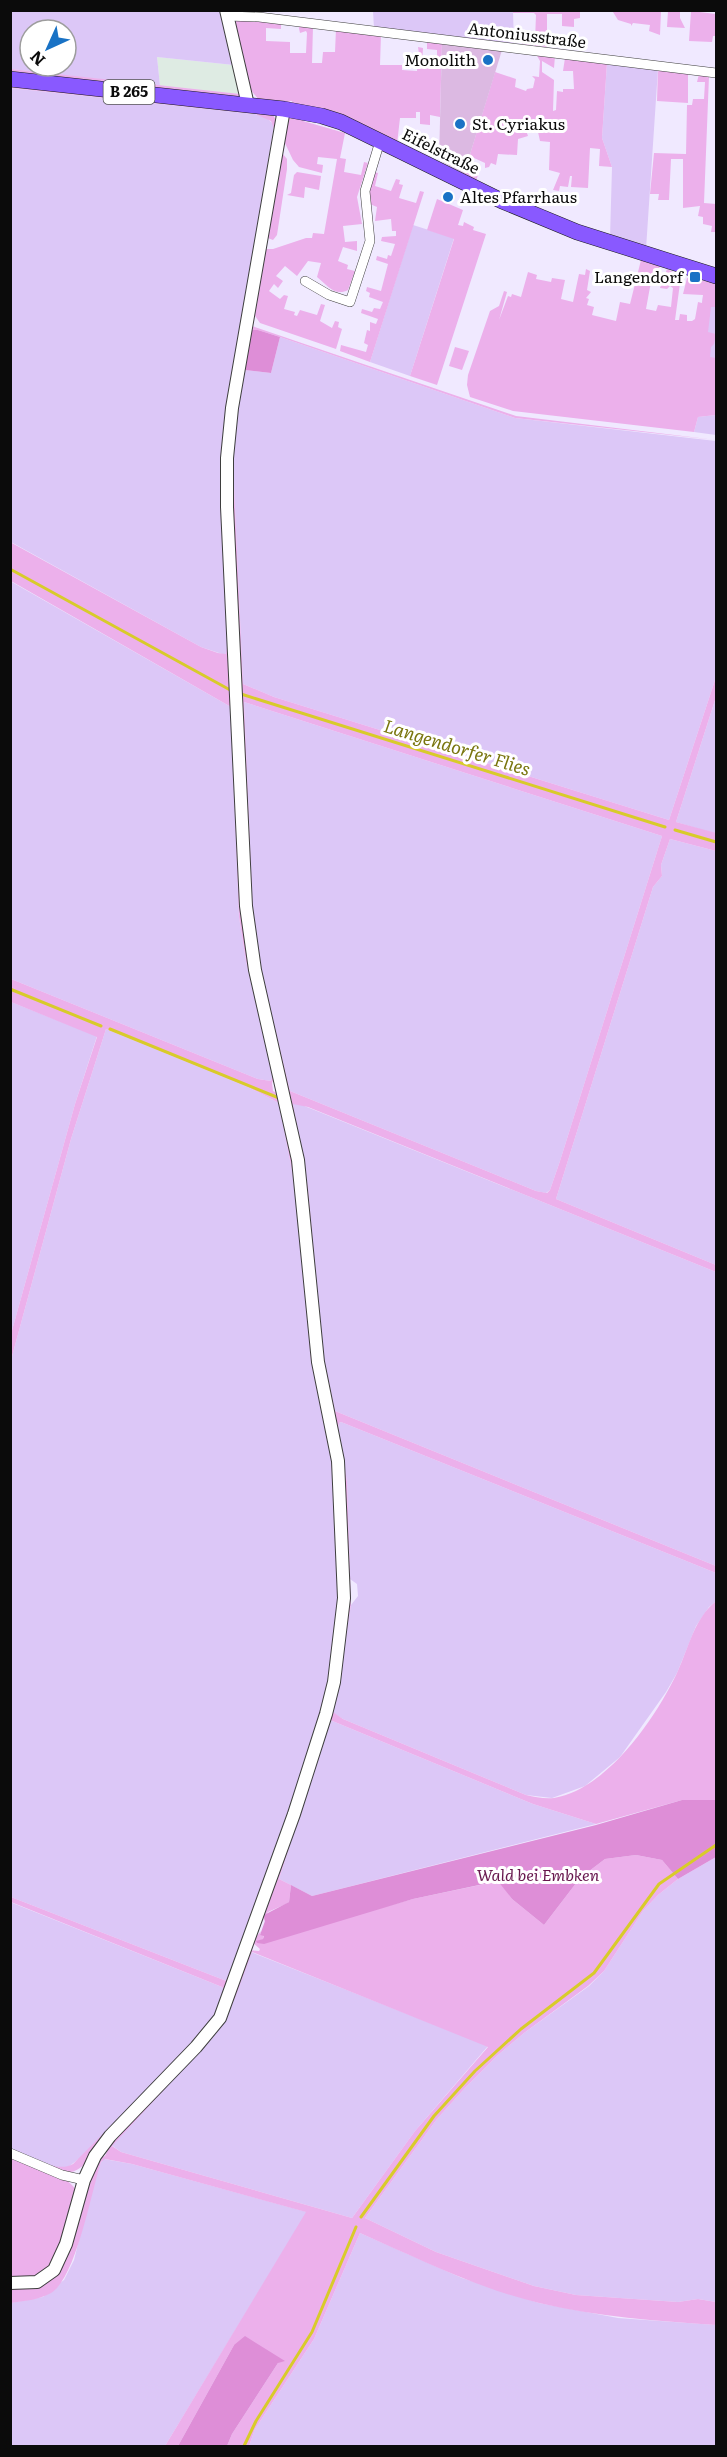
<svg xmlns="http://www.w3.org/2000/svg" width="727" height="2457" font-family="Literata,serif">
	<style>
		.industrial { fill: #deebe3 }
		.farmland { fill: #dcc7f7; fill-rule: evenodd }
		.green { fill: #ecb0eb; fill-rule: evenodd }
		.forest { fill: #de8ed7 }
		.cemetery { fill: #dcb9e2 }
		.lines { fill: none; stroke-linecap: round; stroke-linejoin: round }
		.stream { stroke: #d8cb2a; stroke-width: 3 }
		.minor-casing { stroke: #3e3e3e; stroke-width: 10 }
		.tertiary-casing { stroke: #3e3e3e; stroke-width: 14 }
		.primary-casing { stroke: #1c1c1c; stroke-width: 16 }
		.minor { stroke: #fff; stroke-width: 9 }
		.tertiary { stroke: #fff; stroke-width: 12 }
		.primary { stroke: #8959ff; stroke-width: 15 }
		.poi-dot { fill: #1972c5; stroke: #fff; stroke-width: 2 }
		.labels { text-anchor: middle; stroke-width: 6; stroke-linejoin: round; paint-order: stroke }
		.shield { fill: #fff; stroke: #545454; stroke-width: 1.5 }
		.shield-label { font-size: 15px; font-weight: bold; fill: #0b0b0b }
		.street-label { font-size: 16px; fill: #0b0b0b; stroke: #fff }
		.poi-label { font-size: 16px; fill: #0b0b0b; stroke: #fff; text-anchor: end }
		.park-label { font-size: 16px; font-style: italic; fill: #67174d; stroke: #fff }
		.water-label { font-size: 18px; font-style: italic; fill: #79750e; stroke: #fff }
	</style>
	<rect width="100%" height="100%" fill="#f0e9ff"/>
	<polygon class="industrial" points="157,57 234,65 240,94 160,86"/>
	<g class="farmland">
		<path d="M11,10L220,11L234,65L157,57L160,86L11,69ZM30,30H66V66H30Z"/>
		<polygon points="373,11 513,11 514,45 374,28"/>
		<polygon points="607,63 658,69 646,249 610,238 612,167 602,138"/>
		<polygon points="10,88 255,114 267,118 274,125 222,444 228,650 225,655 201,647 11,542"/>
		<polygon points="413,225 454,238 410,376 370,362"/>
		<polygon points="705,282 716,283 716,358 710,358 697,340"/>
		<polygon points="280,337 515,418 716,441 716,677 669,820 274,697 243,684 233,464 236,423 245,370 271,373"/>
		<polygon points="716,415 716,435 694,432 698,417"/>
		<polygon points="10,581 231,707 239,917 246,961 273,1075 271,1081 258,1079 11,979"/>
		<polygon points="716,697 716,834 676,822"/>
		<polygon points="244,702 662,836 560,1161 550,1190 546,1193 536,1191 290,1091 259,961 253,918"/>
		<polygon points="670,839 716,851 716,1265 556,1199 653,887 662,876 661,865"/>
		<polygon points="11,1002 97,1036 75,1104 11,1334"/>
		<polygon points="106,1029 248,1087 279,1103 297,1197 311,1361 331,1458 339,1596 332,1669 317,1729 278,1845 229,1982 11,1897 11,1360 71,1139"/>
		<polygon points="297,1103 716,1272 716,1566 335,1411 323,1354 308,1188 294,1110 293,1104"/>
		<polygon points="341,1422 716,1573 716,1601 709,1607 696,1626 677,1673 666,1692 620,1757 585,1786 552,1798 526,1795 343,1719 332,1712 351,1605 358,1596 357,1584 350,1579 347,1482 338,1429 339,1423"/>
		<polygon points="330,1720 533,1804 596,1824 312,1896 279,1879"/>
		<polygon points="716,1857 716,2302 698,2299 678,2302 576,2295 534,2286 436,2252 365,2218 437,2119 465,2088 498,2055 524,2033 589,1986 604,1971 643,1911 658,1895 678,1879"/>
		<polygon points="10,1902 222,1987 226,1991 219,2008 202,2034 81,2157 67,2168 56,2167 11,2149"/>
		<polygon points="251,1952 488,2046 415,2131 352,2218 121,2152 111,2145 211,2039 223,2023"/>
		<polygon points="104,2159 132,2164 307,2212 165,2446 11,2446 10,2303 43,2297 64,2280 74,2260 91,2191 101,2162"/>
		<polygon points="360,2233 462,2278 539,2303 618,2318 716,2325 716,2446 249,2446 255,2429 314,2339"/>
	</g>
	<g class="green">
		<polygon points="513,11 513,10 583,11 580,11 580,18 574,19 574,27 562,26 562,14 547,14 547,47 522,44 522,40 535,40 536,15 534,13 513,13"/>
		<polygon points="609,11 661,11 660,35 649,31 650,25 633,23 631,26 631,24 618,20 613,12"/>
		<polygon points="668,11 680,11 680,18 685,28 667,27"/>
		<polygon points="691,11 716,14 716,36 713,36 712,42 689,41"/>
		<polygon points="237,19 281,22 281,29 266,28 266,41 290,42 290,53 306,53 307,33 306,31 300,33 298,24 313,26 312,63 322,63 323,52 335,52 336,29 381,34 380,65 402,65 402,70 417,71 418,61 420,61 418,47 423,48 422,64 437,62 437,50 427,49 427,40 442,42 440,117 430,115 430,125 420,124 420,112 416,112 416,118 400,118 397,144 293,105 292,101 290,101 290,105 258,99 251,90 234,23"/>
		<polygon points="536,54 555,56 554,68 542,61 542,72 554,80 553,111 556,110 557,91 563,92 563,89 574,89 573,71 563,71 565,58 607,63 602,138 612,167 599,166 600,149 590,148 588,188 571,187 572,176 570,176 568,187 560,186 559,191 553,190 560,173 549,170 550,142 540,141 536,123 526,130 528,136 518,139 517,155 498,154 496,165 491,163 489,167 485,168 485,163 474,158 468,171 478,175 476,181 464,174 495,72 516,79 515,87 526,91 527,89 533,88 535,79 532,76 539,77 540,61"/>
		<polygon points="11,69 240,94 241,93 238,98 11,74"/>
		<polygon points="658,69 688,73 688,103 657,101"/>
		<polygon points="699,74 709,76 704,203 716,204 716,232 711,232 712,226 703,224 703,217 698,216 700,206 683,208 683,159 671,159 669,200 658,200 659,194 650,194 654,153 686,154 687,105 692,105 693,99 704,99 705,82 697,82"/>
		<path d="M11,84L264,112L273,115L279,125L228,419L223,462L240,854L247,939L275,1075L272,1083L273,1091L280,1095L283,1102L298,1177L316,1358L337,1479L342,1595L341,1620L331,1686L323,1716L233,1981L227,1989L228,1993C224,2005 219,2016 212,2026C181,2066 137,2101 104,2140C93,2153 85,2170 68,2173L11,2151V2149C27,2155 56,2174 73,2164L202,2034L219,2008L226,1991L222,1987L11,1902V1897L229,1982L278,1845L317,1729L332,1669L338,1622L339,1572L331,1458L311,1361L297,1197L279,1103L248,1087L106,1029L71,1139L11,1360V1334L75,1104L97,1037L11,1002V979L258,1079L271,1081L273,1075L246,961L239,917L231,707L11,581L10,542L201,647L218,653L226,654L229,634L222,503V444L275,131L271,121L255,114L11,88Z"/>
		<path d="M290,117L303,118V121L345,133L340,158L346,159L344,172L361,175L364,162L368,163L357,197L362,224L343,226L345,242L357,241V251L343,247L338,261L348,265L347,269L355,271L348,290C335,297 327,285 317,277L321,263L308,261L297,276L285,266L276,276L283,281L278,288L274,284L269,291L280,299L284,295L288,296L284,309L295,312L294,315L297,316L300,310L317,315L321,304L325,305L320,321L332,328L335,321L339,322L338,327L342,329L336,349L260,323L253,313L261,249H273L306,238H312L313,233L324,234L337,159L318,157L317,164L323,165L322,173L299,167L293,160L282,137L286,122Z"/>
		<polygon points="282,153 287,159 287,169 277,235 273,240 265,237"/>
		<polygon points="297,172 321,176 319,190 305,187 304,198 287,195 291,193 294,175"/>
		<polygon points="374,172 378,173 375,186 391,191 396,179 400,180 399,184 403,185 399,198 416,203 420,191 424,192 370,362 340,351 341,345 366,352 368,345 364,343 367,330 370,331 370,322 376,324 378,319 361,313 362,309 372,312 374,308 380,309 383,302 369,297 370,293 366,291 367,287 381,291 388,264 376,260 377,256 387,259 388,255 391,256 395,244 381,241 382,237 396,236 396,231 392,231 391,219 375,221 377,207 370,204 368,192"/>
		<polygon points="437,199 463,210 458,225 463,226 464,222 474,227 473,230 486,234 437,385 410,376 454,239 427,230"/>
		<polygon points="641,260 660,266 650,287 646,309 656,311 658,305 671,307 673,288 670,286 667,289 660,288 667,269 681,276 675,320 679,320 680,314 687,315 687,321 692,321 695,319 698,302 702,303 703,295 683,294 687,278 716,283 716,307 711,307 708,332 716,334 714,344 711,347 710,357 716,358 716,415 698,417 694,432 513,411 470,397 467,385 468,375 490,311 499,306 504,291 507,292 499,320 508,296 511,297 512,294 521,297 528,272 537,275 536,279 551,282 552,278 565,280 561,299 573,302 579,274 585,275 586,269 590,271 587,290 591,292 586,298 589,299 587,305 594,307 592,315 616,321 620,302 630,304"/>
		<path d="M252,326L516,416L716,440L515,418L280,337L258,330L250,332L236,423L233,464L243,684L274,697L669,820L716,677V697L676,822L716,833V851L670,839L661,865L662,876L653,887L556,1199L716,1265V1272L308,1107L293,1104L308,1188L323,1354L335,1411L716,1566V1573L341,1422L339,1423L338,1429L347,1482L351,1605L333,1712L343,1719L526,1795C535,1797 544,1799 554,1798C607,1789 655,1719 677,1673C689,1647 694,1619 716,1601V1800H682L596,1824L533,1804L330,1720L279,1879L291,1885L289,1902C282,1907 274,1908 267,1913L264,1922L263,1910L327,1720H330L332,1714L330,1711C353,1618 351,1518 334,1424L336,1419L330,1407L322,1365L305,1191L289,1108L292,1101L286,1091L253,948L246,884L229,476L232,424L246,331L247,328ZM244,702L662,836L560,1161L550,1190L547,1193L536,1191L290,1091L259,961L253,918Z"/>
		<polygon points="455,347 469,351 462,370 449,366"/>
		<path d="M636,1855L662,1860L678,1879L658,1895L643,1911L604,1971L588,1986L524,2033L498,2055L465,2088L437,2119L365,2218L436,2252L534,2286L576,2295L678,2302L698,2299L716,2302V2325C657,2321 598,2317 539,2303C477,2288 419,2259 360,2233L314,2339L255,2429L249,2446H227L232,2434L278,2363L234,2345L178,2446H165L306,2212L132,2164L105,2159L101,2162C91,2193 76,2278 51,2293C39,2300 23,2301 11,2303V2287L44,2283L88,2176L99,2158L105,2156L111,2143L212,2033L249,1950L259,1951L260,1949L252,1942L261,1931L260,1935H264L263,1939L257,1942L413,1899L499,1881L512,1899L544,1925L580,1878L605,1859ZM252,1952L488,2047L415,2131L352,2218L121,2152L112,2146L211,2039L223,2023L235,1998Z"/>
		<path d="M10,2155C28,2163 72,2175 77,2193L52,2267L39,2278L11,2280Z"/>
	</g>
	<g class="forest">
		<polygon points="252,330 258,330 280,337 271,373 245,370"/>
		<polygon points="682,1800 716,1800 716,1857 678,1879 662,1860 636,1855 605,1859 580,1878 544,1925 512,1899 498,1881 413,1899 264,1944 257,1943 256,1941 263,1939 264,1936 260,1935 265,1921 264,1915 289,1902 291,1885 312,1896 596,1825"/>
		<polygon points="245,2336 285,2361 278,2363 232,2434 227,2446 178,2446 234,2345"/>
	</g>
	<polygon class="cemetery" points="442,42 502,50 464,174 439,160"/>
	<g class="lines">
		<g class="stream">
			<polyline points="10,569 232,691"/>
			<polyline points="241,694 665,827"/>
			<polyline points="675,830 716,842"/>
			<polyline points="10,989 101,1026"/>
			<polyline points="110,1029 279,1098"/>
			<polyline points="361,2217 434,2116 475,2071 521,2029 594,1973 659,1884 716,1845"/>
			<polyline points="244,2446 256,2421 312,2332 356,2227"/>
		</g>
		<g class="minor-casing">
			<g id="minor">
				<polyline points="227,16 259,17 716,73"/>
				<polyline points="305,281 329,295 350,302 370,241 365,191 380,141"/>
				<polyline points="10,2153 62,2175 84,2180"/>
			</g>
		</g>
		<g class="tertiary-casing">
			<g id="tertiary">
				<polyline points="226,10 248,105"/>
				<polyline points="10,2283 37,2282 54,2270 66,2244 84,2180 95,2156 110,2136 196,2047 220,2018 294,1814 326,1714 334,1682 344,1598 338,1461 318,1362 298,1160 255,970 246,906 227,507 227,458 232,408 284,109"/>
			</g>
		</g>
		<g class="primary-casing">
			<polyline id="primary" points="10,79 284,109 322,116 341,122 502,201 577,232 716,276"/>
		</g>
		<use href="#minor" class="minor"/>
		<use href="#tertiary" class="tertiary"/>
		<use href="#primary" class="primary"/>
	</g>
	<g class="poi-dot">
		<circle cx="488" cy="60" r="6"/>
		<circle cx="460" cy="124" r="6"/>
		<circle cx="448" cy="197" r="6"/>
		<rect x="689" y="271" width="12" height="12" rx="3"/>
	</g>
	<g class="labels">
		<rect class="shield" x="103.5" y="80" width="51" height="24" rx="4.5"/>
		<g class="shield-label">
			<text x="129" y="97">B 265</text>
		</g>
		<g class="street-label">
			<text transform="translate(527 35) rotate(7)" y="6">Antoniusstraße</text>
			<text transform="translate(441 151) rotate(26)" y="6">Eifelstraße</text>
		</g>
		<g class="poi-label">
			<text x="476" y="66">Monolith</text>
			<text x="472" y="130" text-anchor="start">St. Cyriakus</text>
			<text x="460" y="203" text-anchor="start">Altes Pfarrhaus</text>
			<text x="683" y="283">Langendorf</text>
		</g>
		<g class="park-label">
			<text x="538" y="1881">Wald bei Embken</text>
		</g>
		<g class="water-label">
			<text transform="translate(457 748) rotate(17)" y="6">Langendorfer Flies</text>
		</g>
	</g>
	<rect width="727" height="2457" fill="none" stroke="#0b0b0b" stroke-width="24"/>
	<g transform="translate(48 48) rotate(225)"><circle r="28" fill="#ffffff" stroke="#9d9d9d" stroke-width="1.5"/>
	<path d="M0-4.5L10 22L0 15L-10 22Z" fill="#1972c5"/>
	<text y="-9" font-size="16" font-weight="bold" text-anchor="middle" fill="#0b0b0b">N</text>
	</g>
</svg>
